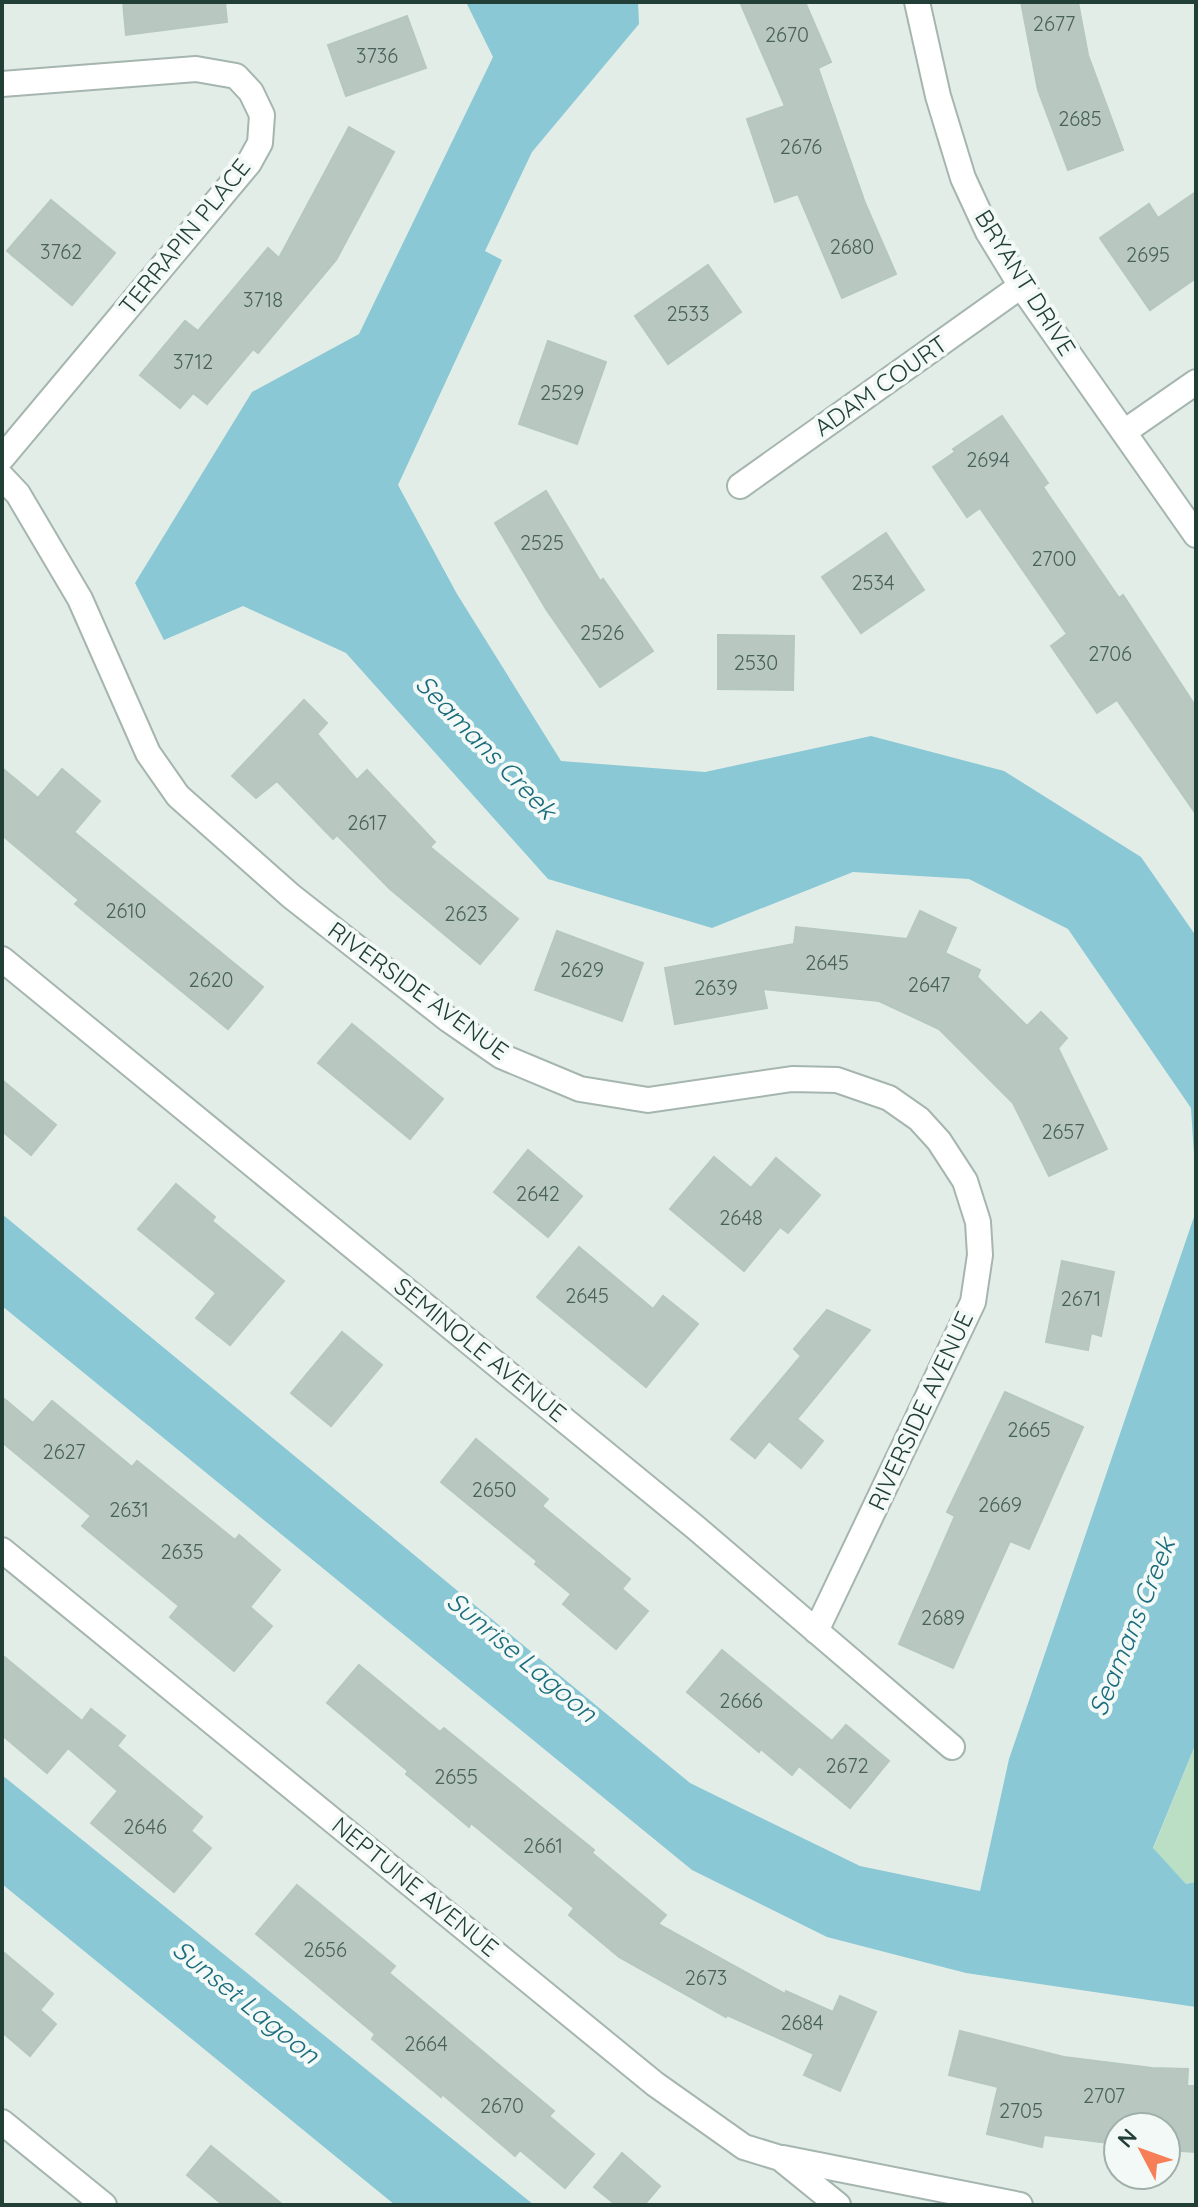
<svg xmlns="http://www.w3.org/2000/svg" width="1198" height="2207" font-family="Quicksand,sans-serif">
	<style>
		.green { fill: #bbdfc5 }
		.water { fill: #89c8d4 }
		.building { fill: #b8c8c1; stroke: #b5c7bf; stroke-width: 2 }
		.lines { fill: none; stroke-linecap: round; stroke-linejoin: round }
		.minor-casing { stroke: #a5b5af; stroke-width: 28 }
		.minor { stroke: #fff; stroke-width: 24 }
		.labels { text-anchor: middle; stroke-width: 8; stroke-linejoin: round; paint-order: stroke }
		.number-label { font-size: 20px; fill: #48615a }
		.street-label { font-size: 24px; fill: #223f37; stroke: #f3f9f6 }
		.water-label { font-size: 26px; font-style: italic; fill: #1a6c7d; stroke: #f3f9f6 }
	</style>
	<rect width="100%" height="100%" fill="#e3ede8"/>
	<polygon class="green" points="1196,1743 1196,1882 1186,1884 1153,1849"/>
	<g class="water">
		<polygon points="466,2 638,2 639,24 532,152 485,251 502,260 398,485 457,594 561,761 705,772 871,736 1004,771 1141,857 1196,936 1196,1186 1191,1108 1068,929 969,879 853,872 712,928 548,879 346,653 243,606 164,640 135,583 252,392 359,334 493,57"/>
		<polygon points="1196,1211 1196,1743 1153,1848 1186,1884 1196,1882 1196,2007 966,1973 827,1937 692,1870 2,1306 2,1214 690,1783 860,1866 980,1891 1009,1759"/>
		<polygon points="2,1775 534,2205 395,2205 2,1884"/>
	</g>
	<g class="building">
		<polygon points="123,2 225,2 227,22 126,35"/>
		<polygon points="740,2 805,2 831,62 818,68 865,203 896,274 842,298 798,194 775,202 747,119 785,106"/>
		<polygon points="1021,2 1078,2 1088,55 1123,150 1068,170 1038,90"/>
		<polygon points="407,16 426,68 346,96 328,45"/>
		<polygon points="349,127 394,152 336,260 258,353 253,349 207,404 193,393 180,408 140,375 185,321 198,331 268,248 279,258"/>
		<polygon points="1196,192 1196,278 1150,310 1100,238 1149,204 1158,218"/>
		<polygon points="51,200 115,253 72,305 7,251"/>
		<polygon points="708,265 741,312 668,364 635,316"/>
		<polygon points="548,341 606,362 577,444 519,424"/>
		<polygon points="1002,416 1048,483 1043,487 1119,598 1123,595 1196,707 1196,814 1117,700 1097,713 1051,646 1067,634 980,508 967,517 933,467 955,452 953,449"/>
		<polygon points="546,491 600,581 603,579 653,651 600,687 546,609 495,523"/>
		<polygon points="886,533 924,590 861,633 822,577"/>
		<polygon points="718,635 794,636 793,690 718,689"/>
		<polygon points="304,700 327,723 317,734 357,780 367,770 435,842 430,847 518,919 480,964 390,889 337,835 333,839 277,781 256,798 232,776"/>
		<polygon points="2,768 38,798 62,769 100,801 74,832 263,987 228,1029 75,904 79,900 2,835"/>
		<polygon points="920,911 956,928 945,953 980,970 977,977 1027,1026 1041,1012 1067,1038 1058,1048 1107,1149 1049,1176 1013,1103 939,1029 879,1001 763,989 767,1008 675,1024 665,968 794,944 796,927 907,939"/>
		<polygon points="557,931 643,963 622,1021 535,990"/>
		<polygon points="352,1024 443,1099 410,1139 318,1063"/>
		<polygon points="2,1080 56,1125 31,1155 2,1131"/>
		<polygon points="528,1150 582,1196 548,1237 494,1192"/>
		<polygon points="714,1157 751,1188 776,1158 820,1195 788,1233 780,1227 744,1271 670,1209"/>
		<polygon points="176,1184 215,1217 212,1221 284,1281 230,1345 196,1318 216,1293 138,1229"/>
		<polygon points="579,1247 653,1309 663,1296 698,1324 646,1387 537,1297"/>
		<polygon points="1062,1261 1114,1272 1101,1336 1091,1333 1088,1350 1046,1342"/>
		<polygon points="827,1310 870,1330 797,1419 823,1441 801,1468 769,1441 755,1458 731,1439 801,1356 794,1349"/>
		<polygon points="342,1332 382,1365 331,1426 291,1393"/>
		<polygon points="1005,1392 1083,1427 1029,1549 1010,1541 953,1668 899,1644 955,1516 947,1512"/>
		<polygon points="2,1397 33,1423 52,1401 132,1467 137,1461 235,1540 239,1535 280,1570 250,1607 272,1626 234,1671 170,1617 179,1606 82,1526 91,1516 2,1442"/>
		<polygon points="476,1439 548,1499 542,1506 630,1579 622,1589 648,1611 616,1649 563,1604 571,1594 535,1564 537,1561 441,1482"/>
		<polygon points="722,1650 832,1741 846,1725 889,1761 850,1808 799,1766 792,1775 761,1749 759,1752 687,1692"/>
		<polygon points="2,1655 82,1721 91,1709 125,1736 117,1746 202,1817 191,1831 211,1848 174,1892 91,1823 118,1791 68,1748 47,1773 2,1735"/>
		<polygon points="359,1665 440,1732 444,1728 594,1850 592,1853 666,1915 658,1924 785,1994 786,1991 833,2012 840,1996 876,2012 840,2091 804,2075 814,2054 727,2015 726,2017 619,1957 569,1915 574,1908 471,1823 469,1827 406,1774 408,1771 327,1703"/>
		<polygon points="297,1885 395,1966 389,1973 554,2111 549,2116 594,2154 565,2188 520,2150 515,2156 442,2094 441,2097 372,2039 375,2034 256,1934"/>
		<polygon points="2,1951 53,1994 40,2010 56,2024 30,2056 2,2032"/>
		<polygon points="960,2031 1064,2057 1152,2068 1188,2069 1187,2086 1196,2086 1196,2152 1166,2150 1166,2127 1118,2127 1118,2144 1044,2135 1042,2147 987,2134 998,2087 949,2075"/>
		<polygon points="211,2146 283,2205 223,2205 187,2175"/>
		<polygon points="622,2153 660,2186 644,2205 616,2205 594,2187"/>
	</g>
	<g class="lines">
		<g class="minor-casing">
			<g id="minor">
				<polyline points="917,2 938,96 963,178 988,232 1021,286 1196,535"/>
				<polyline points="2,84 196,69 236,76 251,92 262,115 260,143 249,163 2,458"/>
				<polyline points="1124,432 1196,382"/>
				<polyline points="2,477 18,494 80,599 148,753 178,796 291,896 449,1020 501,1056 580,1089 648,1100 792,1079 837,1080 889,1098 919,1119 939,1141 965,1181 978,1222 980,1255 973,1302 816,1631"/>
				<polyline points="740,486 1021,286"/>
				<polyline points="2,959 695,1527 952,1747"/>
				<polyline points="2,1550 655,2084 744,2147 780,2158 838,2205"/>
				<polyline points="2,2122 104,2205"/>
				<polyline points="783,2158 1020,2205"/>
			</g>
		</g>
		<use href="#minor" class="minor"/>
	</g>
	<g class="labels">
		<g class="number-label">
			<text x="1054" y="31">2677</text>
			<text x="787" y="42">2670</text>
			<text x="377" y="63">3736</text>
			<text x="1080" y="126">2685</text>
			<text x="801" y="154">2676</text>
			<text x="852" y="254">2680</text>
			<text x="61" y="259">3762</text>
			<text x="1148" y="262">2695</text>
			<text x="263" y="307">3718</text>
			<text x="688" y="321">2533</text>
			<text x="193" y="369">3712</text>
			<text x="562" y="400">2529</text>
			<text x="988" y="467">2694</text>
			<text x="542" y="550">2525</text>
			<text x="1054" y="566">2700</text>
			<text x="873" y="590">2534</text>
			<text x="602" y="640">2526</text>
			<text x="1110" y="661">2706</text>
			<text x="756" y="670">2530</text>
			<text x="367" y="830">2617</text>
			<text x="126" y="918">2610</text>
			<text x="466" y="921">2623</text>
			<text x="827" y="970">2645</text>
			<text x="582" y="977">2629</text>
			<text x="211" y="987">2620</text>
			<text x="929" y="992">2647</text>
			<text x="716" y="995">2639</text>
			<text x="1063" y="1139">2657</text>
			<text x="538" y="1201">2642</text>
			<text x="741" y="1225">2648</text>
			<text x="587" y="1303">2645</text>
			<text x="1081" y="1306">2671</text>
			<text x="1029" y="1437">2665</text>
			<text x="64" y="1459">2627</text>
			<text x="494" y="1497">2650</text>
			<text x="1000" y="1512">2669</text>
			<text x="129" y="1517">2631</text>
			<text x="182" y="1559">2635</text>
			<text x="943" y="1625">2689</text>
			<text x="741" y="1708">2666</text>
			<text x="847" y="1773">2672</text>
			<text x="456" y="1784">2655</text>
			<text x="145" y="1834">2646</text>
			<text x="543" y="1853">2661</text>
			<text x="325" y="1957">2656</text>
			<text x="706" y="1985">2673</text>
			<text x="802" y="2030">2684</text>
			<text x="426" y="2051">2664</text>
			<text x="1104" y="2103">2707</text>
			<text x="502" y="2113">2670</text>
			<text x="1021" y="2118">2705</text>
		</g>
		<g class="street-label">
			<text transform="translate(185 237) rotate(-51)" y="8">TERRAPIN PLACE</text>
			<text transform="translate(1025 283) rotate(58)" y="8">BRYANT DRIVE</text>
			<text transform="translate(881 386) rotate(-35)" y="8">ADAM COURT</text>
			<text transform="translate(418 991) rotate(36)" y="8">RIVERSIDE AVENUE</text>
			<text transform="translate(480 1350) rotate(39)" y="8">SEMINOLE AVENUE</text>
			<text transform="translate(921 1411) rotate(-65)" y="8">RIVERSIDE AVENUE</text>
			<text transform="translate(415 1887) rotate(39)" y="8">NEPTUNE AVENUE</text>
		</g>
		<g class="water-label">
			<text transform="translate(486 747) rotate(46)" y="9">Seamans Creek</text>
			<text transform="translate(1132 1627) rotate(-68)" y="9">Seamans Creek</text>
			<text transform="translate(522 1657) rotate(40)" y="9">Sunrise Lagoon</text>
			<text transform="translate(246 2002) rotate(39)" y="9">Sunset Lagoon</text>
		</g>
	</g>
	<rect width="1198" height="2207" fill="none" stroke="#223f37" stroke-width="8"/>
	<g transform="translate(1142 2151) rotate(311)"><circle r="38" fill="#f3f9f6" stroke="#9fafaa" stroke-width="2"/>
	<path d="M0-6L14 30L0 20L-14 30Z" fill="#f67f58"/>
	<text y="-12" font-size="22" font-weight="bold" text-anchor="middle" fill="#223f37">N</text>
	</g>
</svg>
